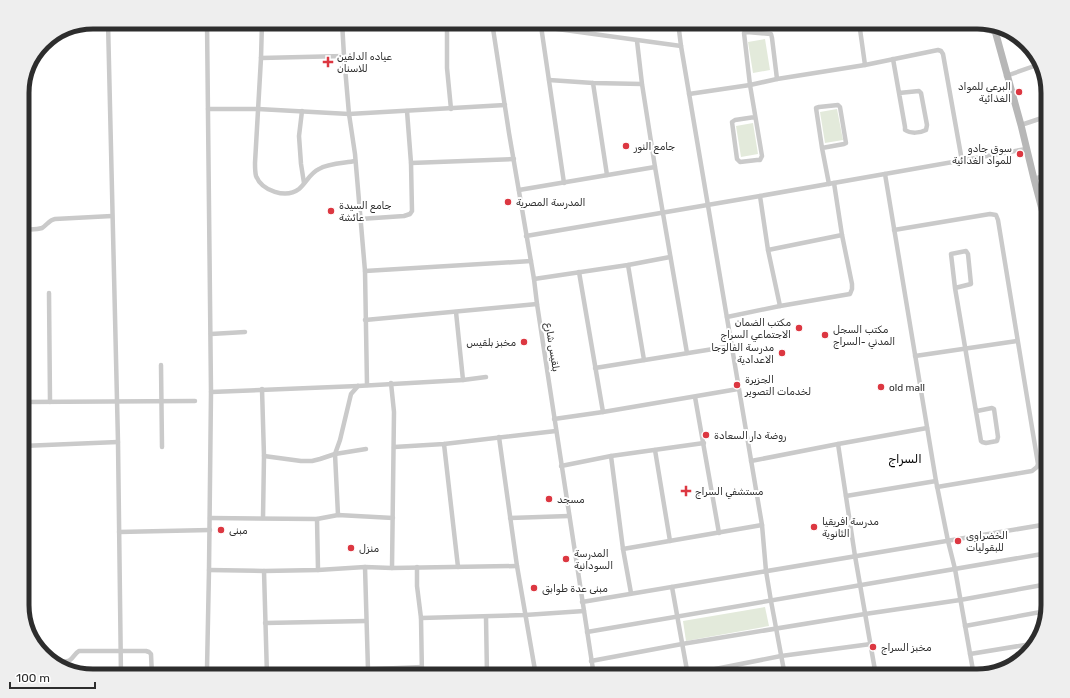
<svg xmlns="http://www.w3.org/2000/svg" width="1070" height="698" font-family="Rubik,'Noto Sans Arabic',sans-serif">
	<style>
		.green { fill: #e3eadb }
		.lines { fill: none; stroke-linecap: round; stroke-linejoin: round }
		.street { stroke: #cacaca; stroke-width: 4.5 }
		.secondary { stroke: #b7b7b7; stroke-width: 7 }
		.primary { stroke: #a5a5a5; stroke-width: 8 }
		.poi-dot { fill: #dc3741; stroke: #fff; stroke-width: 1.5 }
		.labels { text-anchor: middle; stroke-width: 4; stroke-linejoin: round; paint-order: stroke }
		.poi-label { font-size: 10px; fill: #2d2d2d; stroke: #fff; text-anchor: start }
		.street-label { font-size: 10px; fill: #2d2d2d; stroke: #fff }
		.quarter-label { font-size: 12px; fill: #000; stroke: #fff }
		.rim { fill: none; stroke: #2d2d2d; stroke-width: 5 }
	</style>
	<rect width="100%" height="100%" fill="#fff"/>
	<g class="green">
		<polygon points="765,39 770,70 753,73 748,42"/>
		<polygon points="837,109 843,140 825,143 820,112"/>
		<polygon points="753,123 758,154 741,157 736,126"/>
		<polygon points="765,607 769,626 686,641 683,621"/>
	</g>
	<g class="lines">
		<g class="street">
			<polyline points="108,22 118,442 121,676"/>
			<polyline points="207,22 211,392 209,570 207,669 210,674 214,676 422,667"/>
			<path d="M262,22L261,58L255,163C255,167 255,172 256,176C262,191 286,199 299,189C306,183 310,173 319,169C328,163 345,163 355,161"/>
			<polyline points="342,22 344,56 349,114 355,154 365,271 367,385"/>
			<polyline points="447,22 447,68 451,109"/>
			<polyline points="492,22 509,133 534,279 537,304 594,676"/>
			<polyline points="506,22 681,46"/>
			<polyline points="678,22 681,46 762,525 766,571 771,601 785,676"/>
			<polyline points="859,22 865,65"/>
			<polyline points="541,26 564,183"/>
			<polyline points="637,41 642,84 655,167 687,353"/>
			<polyline points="261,58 344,56"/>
			<path d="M893,59L905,127V130C911,134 920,133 926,130L927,125L921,93L919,91L899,93"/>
			<polyline points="1006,76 1040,64"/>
			<polyline points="549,80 593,83 642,84"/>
			<polyline points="593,83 607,175"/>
			<polyline points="689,94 750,85 777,79 865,65 938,50 941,51 943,54 962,161"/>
			<polyline points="208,109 258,109 349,114 505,105"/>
			<polyline points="302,111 299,136 301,164 304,183"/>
			<polyline points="755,117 735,120 732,122 737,159 740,162 757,160 760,160 762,156 750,85 744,33 747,32 771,34 772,38 777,79"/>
			<polyline points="1021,125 1048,116"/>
			<polyline points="822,148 844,144 846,143 840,107 838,105 819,107 816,108 822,148 829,184"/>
			<polyline points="411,163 514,159"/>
			<polyline points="885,174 936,481 948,541 955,569 974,676"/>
			<polyline points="1034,179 1048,174"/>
			<polyline points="519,190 655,167"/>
			<polyline points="760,196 768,250 780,306"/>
			<polyline points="360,219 404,216 410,214 412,211 411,163 407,111"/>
			<path d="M22,230C28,229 36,230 42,228C47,225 49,220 55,219L112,216"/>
			<polyline points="894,230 990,214 996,215 998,220 1038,464 1037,467 1032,471 937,487"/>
			<polyline points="526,236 760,196 1026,149"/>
			<polyline points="768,250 842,235"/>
			<polyline points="628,265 644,360"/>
			<polyline points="365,271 531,261"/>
			<polyline points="579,272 603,412"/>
			<polyline points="534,279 628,265 670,257"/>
			<polyline points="955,288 971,284 968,254 966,251 951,254 955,288 981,441 982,442 986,443 997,441 998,437 994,409 992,408 977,411"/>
			<polyline points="49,293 50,402"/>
			<polyline points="456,312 463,380"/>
			<polyline points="727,317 780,306 850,294 852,289 852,284 842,235 834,183"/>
			<polyline points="365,320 537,304"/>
			<polyline points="211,334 245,332"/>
			<polyline points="915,356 1017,341"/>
			<polyline points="161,365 162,447"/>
			<polyline points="595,368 732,346"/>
			<polyline points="391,383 394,412 392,568"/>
			<polyline points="262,389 264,456 263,518"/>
			<polyline points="211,392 358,386 463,380 486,377"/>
			<polyline points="695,397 719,533"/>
			<polyline points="22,402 195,401"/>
			<polyline points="554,419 603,412 738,389"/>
			<polyline points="499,437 517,566 536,676"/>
			<polyline points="444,444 458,567"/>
			<polyline points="838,444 855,556 876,676"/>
			<polyline points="22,446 118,442"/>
			<polyline points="394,447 444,444 556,431"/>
			<polyline points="655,450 670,541"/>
			<polyline points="264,456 301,461 312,461 320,459 335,454 366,449"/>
			<polyline points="611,456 623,549 631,593"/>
			<polyline points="751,461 838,444 927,428"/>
			<polyline points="561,466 611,456 704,443"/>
			<polyline points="846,496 936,481"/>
			<polyline points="338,515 335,454 340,440 351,394 358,386"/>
			<polyline points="210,518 317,519 338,515 393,518"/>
			<polyline points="510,518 569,516"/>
			<polyline points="317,519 318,570"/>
			<polyline points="1043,525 1048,552"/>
			<polyline points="119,532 210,530"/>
			<polyline points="623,549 762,525"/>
			<polyline points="365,567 368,670 367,676"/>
			<polyline points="417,567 417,586 421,618 422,676"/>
			<polyline points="209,570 264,571 318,570 365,567 392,568 517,566"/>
			<polyline points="264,571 267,676"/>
			<polyline points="672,587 688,676"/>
			<polyline points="582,602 1048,524"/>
			<polyline points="486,617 487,676"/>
			<polyline points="421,618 525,615 584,611"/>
			<polyline points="265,623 366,621"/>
			<polyline points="965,626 1046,611"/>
			<polyline points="587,632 1048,553"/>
			<polyline points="970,654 1037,643"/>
			<path d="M51,661C56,661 66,663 70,660C74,657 75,653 79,651H146L149,652L151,654L152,676"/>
			<polyline points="591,661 682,644 865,614 960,600 1048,584"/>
			<polyline points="680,676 781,656 871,644"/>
			<polyline points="841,676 875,670"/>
		</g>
		<polyline class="secondary" points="994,27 1021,125 1034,179 1048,232"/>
		<polyline class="primary" points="956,22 994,30"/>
	</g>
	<g class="poi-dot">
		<path d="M326 56h4v4h4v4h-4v4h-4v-4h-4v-4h4z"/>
		<circle cx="1019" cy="92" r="4"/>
		<circle cx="626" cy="146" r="4"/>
		<circle cx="1020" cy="154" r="4"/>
		<circle cx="508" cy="202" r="4"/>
		<circle cx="331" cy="211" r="4"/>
		<circle cx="799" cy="328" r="4"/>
		<circle cx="825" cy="335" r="4"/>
		<circle cx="524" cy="342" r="4"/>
		<circle cx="782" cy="353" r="4"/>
		<circle cx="737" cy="385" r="4"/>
		<circle cx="881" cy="387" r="4"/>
		<circle cx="706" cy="435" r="4"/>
		<path d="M684 485h4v4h4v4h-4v4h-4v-4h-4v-4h4z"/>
		<circle cx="549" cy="499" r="4"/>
		<circle cx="814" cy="527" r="4"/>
		<circle cx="221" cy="530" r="4"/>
		<circle cx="958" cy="541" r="4"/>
		<circle cx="351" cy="548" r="4"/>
		<circle cx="566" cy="559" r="4"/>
		<circle cx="534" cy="588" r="4"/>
		<circle cx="873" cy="647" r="4"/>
	</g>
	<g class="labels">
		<g class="poi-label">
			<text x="337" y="60">عياده الدلفين<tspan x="337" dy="12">للاسنان</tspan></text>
			<text x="1011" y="90" text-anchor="end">البرعي للمواد<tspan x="1011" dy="12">الغذائية</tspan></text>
			<text x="634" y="150">جامع النور</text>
			<text x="1012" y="152" text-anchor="end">سوق جادو<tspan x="1012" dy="12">للمواد الغدائية</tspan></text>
			<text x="516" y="206">المدرسة المصرية</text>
			<text x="339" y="209">جامع السيدة<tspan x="339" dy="12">عائشة</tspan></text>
			<text x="791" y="326" text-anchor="end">مكتب الضمان<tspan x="791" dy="12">الاجتماعي السراج</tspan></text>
			<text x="833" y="333">مكتب السجل<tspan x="833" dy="12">المدني -السراج</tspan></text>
			<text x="516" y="346" text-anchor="end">مخبز بلقيس</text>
			<text x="774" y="351" text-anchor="end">مدرسة الفالوجا<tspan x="774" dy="12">الاعدادية</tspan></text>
			<text x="745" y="383">الجزيرة<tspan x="745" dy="12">لخدمات التصوير</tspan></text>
			<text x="889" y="391">old mall</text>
			<text x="714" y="439">روضة دار السعادة</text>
			<text x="695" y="495">مستشفي السراج</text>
			<text x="557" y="503">مسجد</text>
			<text x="822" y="525">مدرسة افريقيا<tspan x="822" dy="12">الثانوية</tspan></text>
			<text x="229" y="534">مبنى</text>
			<text x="966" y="539">الخضراوى<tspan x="966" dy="12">للبقوليات</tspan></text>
			<text x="359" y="552">منزل</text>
			<text x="574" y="557">المدرسة<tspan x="574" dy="12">السودانية</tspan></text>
			<text x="542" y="592">مبنى عدة طوابق</text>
			<text x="881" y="651">مخبز السراج</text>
		</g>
		<g class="street-label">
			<text transform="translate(553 347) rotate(81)" y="4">بلقيس شارع</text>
		</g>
		<g class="quarter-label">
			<text x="905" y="463">السراج</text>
		</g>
	</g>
	<path d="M0 0H1070V698H0ZM93 29H977A64 64 0 0 1 1041 93V605A64 64 0 0 1 977 669H93A64 64 0 0 1 29 605V93A64 64 0 0 1 93 29Z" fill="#eee" fill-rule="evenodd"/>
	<path class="rim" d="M93 29H977A64 64 0 0 1 1041 93V605A64 64 0 0 1 977 669H93A64 64 0 0 1 29 605V93A64 64 0 0 1 93 29Z"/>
	<path d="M10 682v6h85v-6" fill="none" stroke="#2d2d2d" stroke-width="2"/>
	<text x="16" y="682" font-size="12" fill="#2d2d2d" stroke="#ffffff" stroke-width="3" paint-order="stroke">100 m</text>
</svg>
